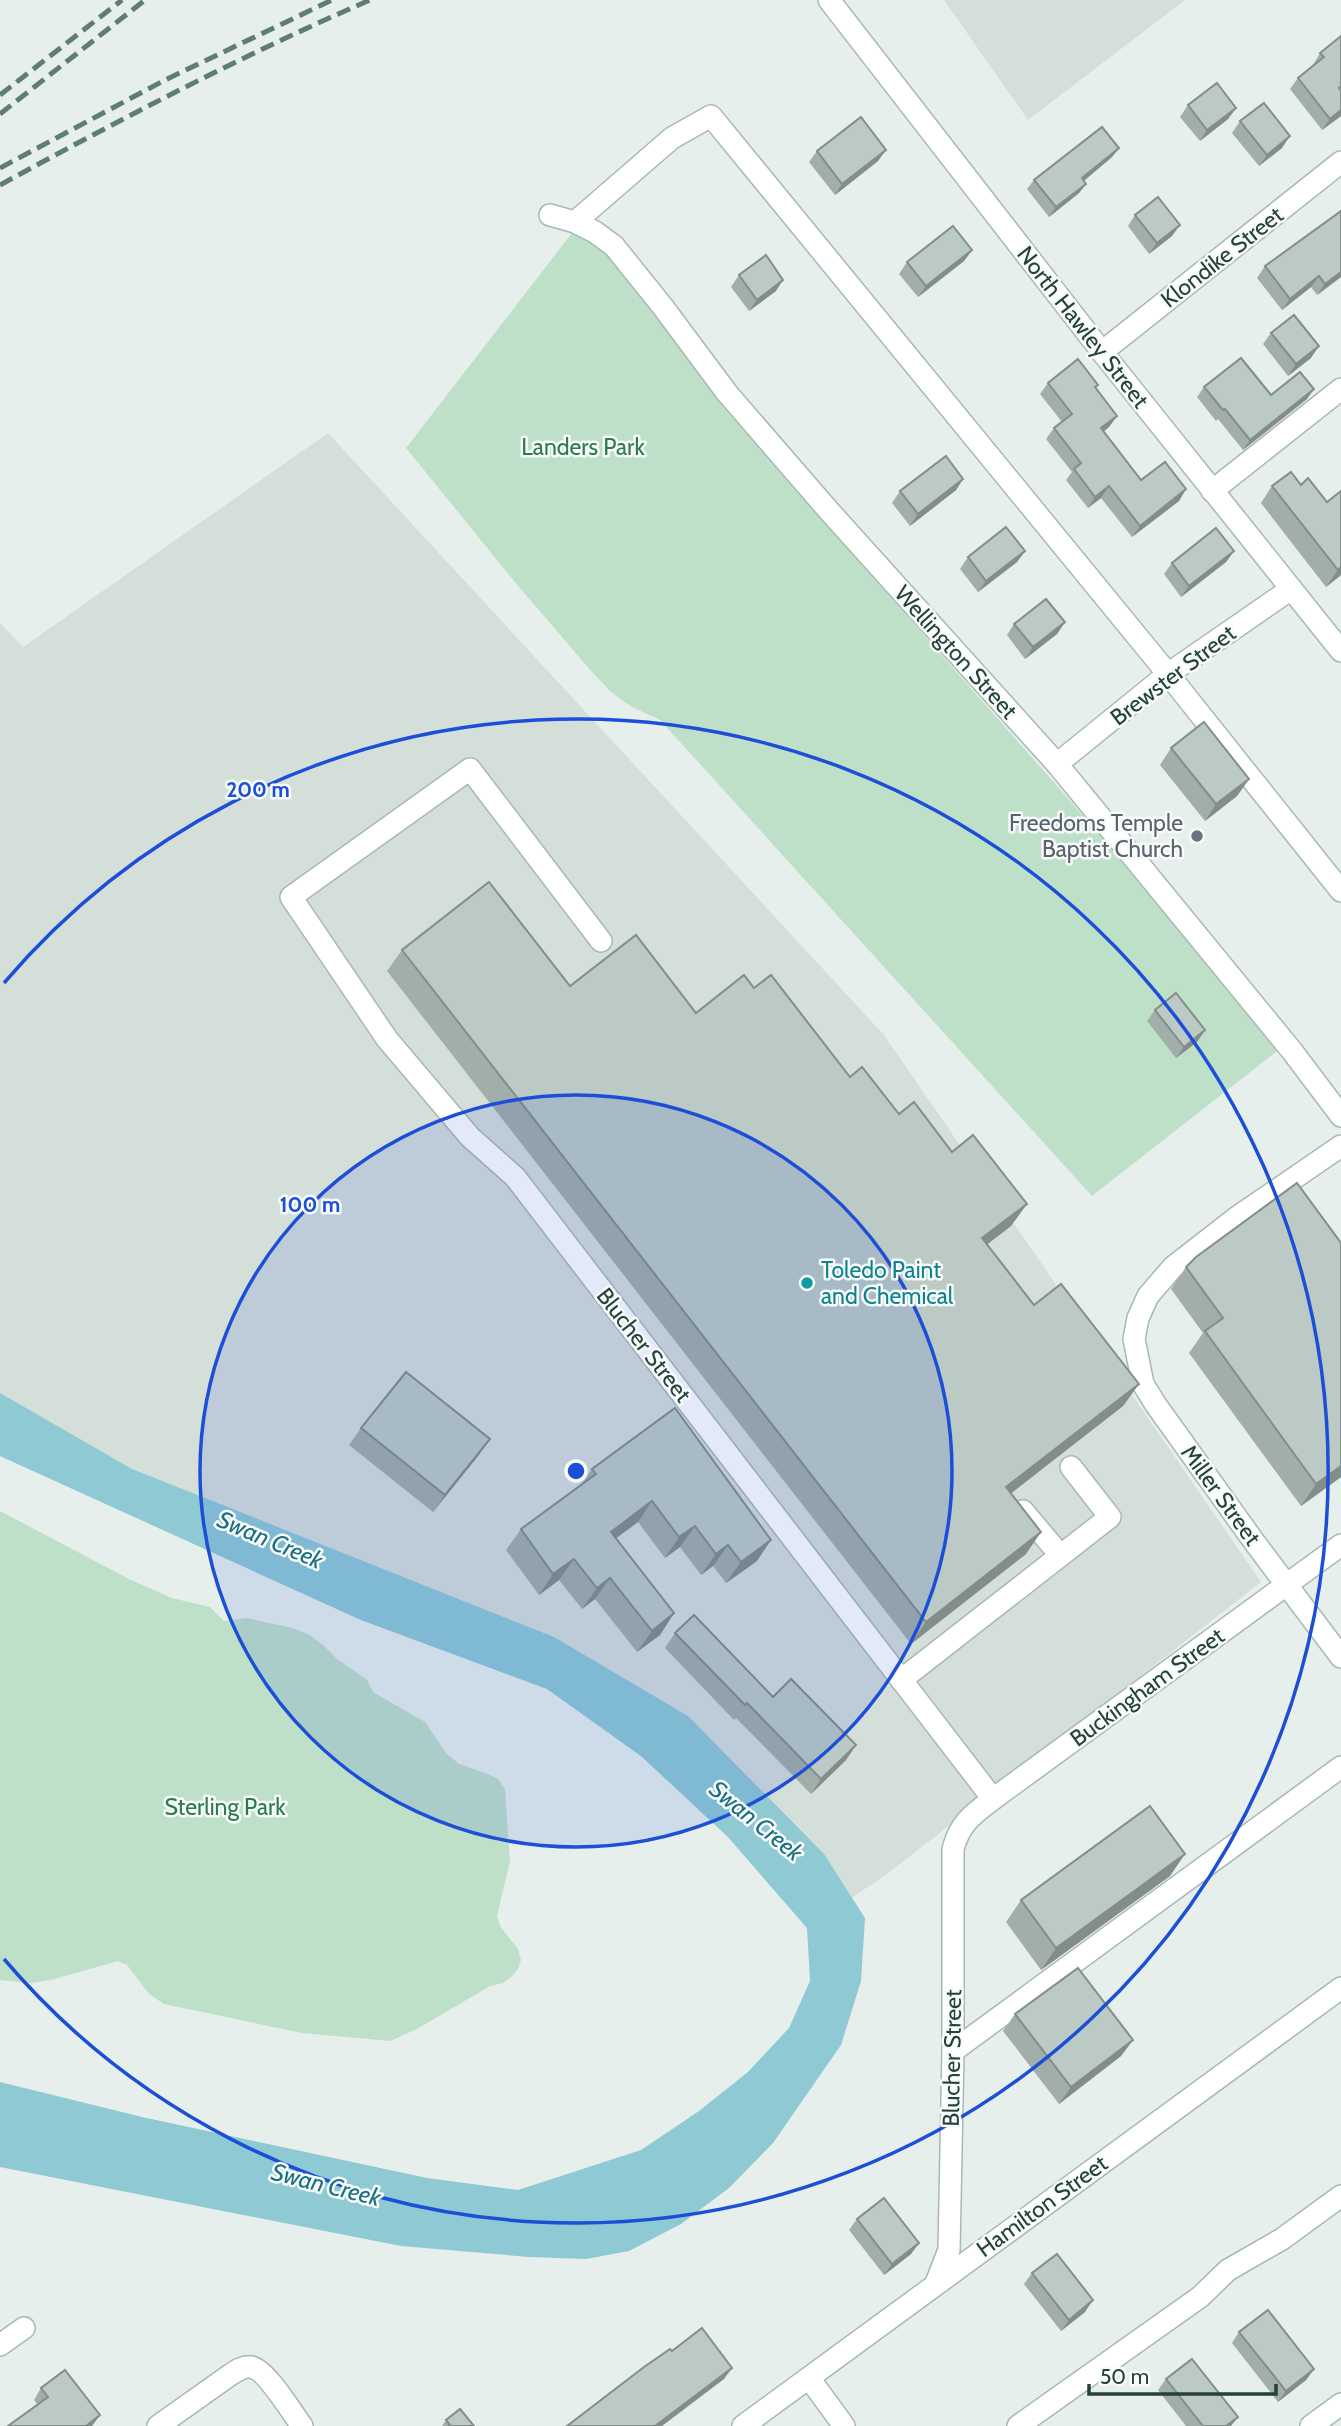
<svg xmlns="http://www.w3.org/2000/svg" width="1341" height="2426" font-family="Cabin,sans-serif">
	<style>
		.built { fill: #d4dfda }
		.green { fill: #bfe0c8 }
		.water { fill: #8ec9d4 }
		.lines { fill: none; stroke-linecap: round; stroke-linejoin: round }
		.minor-casing { stroke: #a8b8b2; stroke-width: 24 }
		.minor { stroke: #fff; stroke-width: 21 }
		.rail { stroke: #5f7d75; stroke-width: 5; stroke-dasharray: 14 7; stroke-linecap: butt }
		.wall { fill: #a1aea9 }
		.shaded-wall { fill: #838d89 }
		.building { fill: #bbcac4; stroke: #838d89; stroke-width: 2 }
		.ring { fill: none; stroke: #1d4ed8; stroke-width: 3.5 }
		.worship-dot { fill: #6b7280; stroke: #f7fbf9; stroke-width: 2.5 }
		.culture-dot { fill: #0f9aa8; stroke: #f7fbf9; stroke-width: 2.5 }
		.labels { text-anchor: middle; stroke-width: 5; stroke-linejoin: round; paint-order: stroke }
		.street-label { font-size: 23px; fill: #24423a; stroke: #f7fbf9 }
		.park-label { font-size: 23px; fill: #2d7a4b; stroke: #f7fbf9 }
		.worship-label { font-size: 23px; fill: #5b616d; stroke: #f7fbf9; text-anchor: end }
		.culture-label { font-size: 23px; fill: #0d838f; stroke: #f7fbf9; text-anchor: start }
		.water-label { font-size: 24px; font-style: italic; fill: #1c6f80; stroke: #f7fbf9 }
		.centre { fill: #1d4ed8; stroke: #f7fbf9; stroke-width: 3.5 }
		.ring-label { font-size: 21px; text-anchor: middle; font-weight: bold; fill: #1d4ed8; stroke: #f7fbf9; stroke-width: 5; stroke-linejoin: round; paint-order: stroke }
	</style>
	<rect width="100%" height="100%" fill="#e6efeb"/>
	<g class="built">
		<polygon points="944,0 1185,0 1028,120"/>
		<polygon points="328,433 884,1035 1261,1582 887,1874 807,1928 728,1837 641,1756 547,1689 361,1620 0,1456 0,623 23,647"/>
	</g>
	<g class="green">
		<polygon points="575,229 607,250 683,346 723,407 1132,871 1277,1051 1092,1196 660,720 630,706 610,691 592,672 519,587 406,448"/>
		<polygon points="0,1511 131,1580 172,1598 210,1607 224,1621 247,1618 292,1628 310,1635 323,1645 336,1658 367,1680 373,1692 425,1722 446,1753 459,1764 488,1774 498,1779 505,1789 510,1861 497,1916 500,1926 518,1949 521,1960 518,1969 511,1977 503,1983 490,1986 417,2029 390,2041 302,2033 164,2004 149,1994 127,1965 118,1961 51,1980 31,1983 0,1980"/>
	</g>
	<polygon class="water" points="0,1393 132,1469 554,1637 688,1716 824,1854 865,1918 861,1981 841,2045 773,2143 729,2188 681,2224 629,2251 586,2259 529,2257 401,2246 0,2167 0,2082 142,2117 427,2178 518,2190 641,2150 699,2111 748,2072 789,2028 810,1981 807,1928 728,1837 641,1756 547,1689 361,1620 0,1456"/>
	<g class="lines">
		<g class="minor-casing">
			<g id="minor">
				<polyline points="829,0 1102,352 1341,651"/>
				<polyline points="550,215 575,222 595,232 614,246 663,307 727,393 830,512 1057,764 1292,1051 1341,1116"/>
				<polyline points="575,222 672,138 711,116 1168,674 1341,891"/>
				<polyline points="1102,352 1341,162"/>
				<polyline points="1212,491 1341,389"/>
				<polyline points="1057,764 1168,674 1291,589"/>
				<polyline points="601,941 470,769 291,897 387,1039 470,1137 515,1177 993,1799"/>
				<polyline points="1341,1146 1236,1218 1173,1267 1148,1296 1138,1318 1134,1339 1143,1384 1156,1405 1255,1543 1341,1657"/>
				<polyline points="1023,1511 1060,1555"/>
				<polyline points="901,1680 1110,1517 1071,1467"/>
				<polyline points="953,2051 1341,1767"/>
				<path d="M936,2283L949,2250L953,2051V1849C960,1823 972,1815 993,1799L1341,1545"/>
				<polyline points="0,2345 24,2328"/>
				<polyline points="809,2378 844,2426"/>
				<path d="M158,2426L230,2375C236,2371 243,2366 251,2367C266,2369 292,2413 302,2426"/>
				<polyline points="743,2426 1341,1988"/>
				<polyline points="1018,2426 1200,2297 1228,2270 1282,2239 1341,2196"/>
				<polyline points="1311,2426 1341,2404"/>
			</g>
		</g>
		<use href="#minor" class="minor"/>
		<g class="rail">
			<polyline points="0,95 122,0"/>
			<polyline points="0,114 145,0"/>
			<polyline points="0,168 165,80 332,0"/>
			<path d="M0,185C121,119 243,55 370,0"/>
		</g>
	</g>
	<g class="wall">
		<polygon points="1341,36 1341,116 1322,130 1290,89 1298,78 1313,65 1320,53"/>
		<polygon points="1188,105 1236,108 1228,119 1200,141 1180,117"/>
		<polygon points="1240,121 1282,148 1259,166 1232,133"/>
		<polygon points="1119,148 1112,157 1084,181 1086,184 1079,193 1049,217 1027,189 1034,180"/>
		<polygon points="817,151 878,161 835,195 809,162"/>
		<polygon points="1341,211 1341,277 1317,295 1311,287 1282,310 1257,278 1265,266"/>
		<polygon points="1135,215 1172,236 1149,254 1128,226"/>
		<polygon points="972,250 964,261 918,297 899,274 907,262"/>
		<polygon points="739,275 776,291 749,311 731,287"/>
		<polygon points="1271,333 1311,358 1288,376 1263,344"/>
		<polygon points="1048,383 1098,385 1096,388 1117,416 1109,427 1103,432 1141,480 1186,489 1179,501 1132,537 1101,498 1088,508 1066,480 1072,472 1046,439 1054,428 1062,422 1040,394"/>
		<polygon points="1204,387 1271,395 1307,399 1243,450 1218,419 1216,421 1197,397"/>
		<polygon points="963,479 956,490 910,526 892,503 900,491"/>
		<polygon points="1301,485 1327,502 1341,491 1341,575 1326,587 1261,503 1272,486"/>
		<polygon points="1025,551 1017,562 978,592 960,569 968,557"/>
		<polygon points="1234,551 1226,562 1181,597 1164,574 1172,563"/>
		<polygon points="1065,622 1057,634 1025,659 1007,635 1014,624"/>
		<polygon points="1171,748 1249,779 1237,796 1205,821 1160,765"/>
		<polygon points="402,950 696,1013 754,988 850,1077 899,1114 1011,1226 987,1244 1034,1305 1139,1384 1123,1406 1011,1493 1026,1554 911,1644 387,971"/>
		<polygon points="1155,1010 1205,1030 1197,1042 1176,1058 1147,1021"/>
		<polygon points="1186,1267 1341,1477 1301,1506 1189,1353 1203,1333 1171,1289"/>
		<polygon points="675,1408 757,1561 726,1583 713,1566 701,1575 680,1547 665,1558 638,1522 616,1538 674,1613 660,1635 637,1652 595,1599 582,1609 559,1580 539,1595 506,1550 521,1529 582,1484 592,1469"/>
		<polygon points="361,1428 490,1439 478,1456 433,1512 349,1445"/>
		<polygon points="675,1633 773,1697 856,1745 846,1760 811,1794 736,1718 734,1720 665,1648"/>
		<polygon points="1170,1876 1041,1970 1006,1922 1021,1900"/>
		<polygon points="1015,2014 1133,2040 1121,2056 1059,2104 1003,2031"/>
		<polygon points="857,2219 919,2243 911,2254 884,2275 849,2230"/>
		<polygon points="1032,2273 1085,2312 1061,2331 1024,2284"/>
		<polygon points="1239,2332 1314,2369 1306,2380 1278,2402 1232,2343"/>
		<polygon points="1166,2379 1231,2426 1186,2426 1158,2390"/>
		<polygon points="41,2388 92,2426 38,2405 34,2400"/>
		<polygon points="446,2420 474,2426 442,2426"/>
	</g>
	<g class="shaded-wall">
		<polygon points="1236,108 1228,119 1200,141 1207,130"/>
		<polygon points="1341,110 1341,116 1322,130 1330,119"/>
		<polygon points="1290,136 1282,148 1259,166 1267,155"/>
		<polygon points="1119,148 1112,157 1075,188 1082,178"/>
		<polygon points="886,150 878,161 835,195 842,184"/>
		<polygon points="1086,184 1079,193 1049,217 1056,207"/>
		<polygon points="1180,225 1172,236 1149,254 1157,243"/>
		<polygon points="972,250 964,261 918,297 926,286"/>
		<polygon points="1341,272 1341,277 1317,295 1325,284"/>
		<polygon points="1319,276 1311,287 1282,310 1290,299"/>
		<polygon points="783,280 776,291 749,311 757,300"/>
		<polygon points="1319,346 1311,358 1288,376 1296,364"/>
		<polygon points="1314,389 1307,399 1243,450 1250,440"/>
		<polygon points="1117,416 1109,427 1093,440 1101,428"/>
		<polygon points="963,479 956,490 910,526 918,514"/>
		<polygon points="1109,486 1101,498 1088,508 1095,497"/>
		<polygon points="1186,489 1179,501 1132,537 1140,526"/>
		<polygon points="1025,551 1017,562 978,592 986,581"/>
		<polygon points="1234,551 1226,562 1181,597 1189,586"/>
		<polygon points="1341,567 1341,575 1326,587 1338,570"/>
		<polygon points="1065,622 1057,634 1025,659 1033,647"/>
		<polygon points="1249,779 1237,796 1205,821 1216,804"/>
		<polygon points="1205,1030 1197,1042 1176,1058 1184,1047"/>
		<polygon points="1027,1204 1011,1226 967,1260 982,1238"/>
		<polygon points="1139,1384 1123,1406 991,1509 1006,1487"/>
		<polygon points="490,1439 478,1456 433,1512 445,1495"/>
		<polygon points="1341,1466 1341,1477 1301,1506 1316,1484"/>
		<polygon points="652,1501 638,1522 596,1553 611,1532"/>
		<polygon points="695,1526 680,1547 665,1558 679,1537"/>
		<polygon points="1041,1532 1026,1554 911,1644 926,1622"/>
		<polygon points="771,1540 757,1561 726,1583 741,1562"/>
		<polygon points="728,1545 713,1566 701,1575 716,1554"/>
		<polygon points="574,1559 559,1580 539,1595 553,1574"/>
		<polygon points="610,1578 595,1599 582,1609 597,1588"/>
		<polygon points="674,1613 660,1635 637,1652 652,1631"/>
		<polygon points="856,1745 846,1760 811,1794 821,1779"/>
		<polygon points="1185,1854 1170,1876 1041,1970 1056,1948"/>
		<polygon points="1133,2040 1121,2056 1059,2104 1071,2087"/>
		<polygon points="919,2243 911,2254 884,2275 892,2264"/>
		<polygon points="1093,2300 1085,2312 1061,2331 1069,2320"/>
		<polygon points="732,2368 724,2379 662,2426 655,2426"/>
		<polygon points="1314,2369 1306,2380 1278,2402 1286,2391"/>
		<polygon points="100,2415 92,2426 86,2426"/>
		<polygon points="1238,2417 1231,2426 1226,2426"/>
	</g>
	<g class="building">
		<polygon points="1341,36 1341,86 1339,88 1341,91 1341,110 1330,119 1298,78 1324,57 1320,53"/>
		<polygon points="1217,83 1236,108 1207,130 1188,105"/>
		<polygon points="1264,103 1290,136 1267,155 1240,121"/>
		<polygon points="861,117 886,150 842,184 817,151"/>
		<polygon points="1102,127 1119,148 1082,178 1086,184 1056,207 1034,180"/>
		<polygon points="1158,197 1180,225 1157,243 1135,215"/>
		<polygon points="1341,211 1341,272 1325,284 1319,276 1290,299 1265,266"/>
		<polygon points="953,226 972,250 926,286 907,262"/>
		<polygon points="766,255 783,280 757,300 739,275"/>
		<polygon points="1294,315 1319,346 1296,364 1271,333"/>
		<polygon points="1241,358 1271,395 1300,372 1314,389 1250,440 1225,409 1223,410 1204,387"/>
		<polygon points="1078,359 1098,385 1095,387 1117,416 1101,428 1141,480 1165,462 1186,489 1140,526 1109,486 1095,497 1074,469 1081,463 1054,428 1072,414 1048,383"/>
		<polygon points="946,456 963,479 918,514 900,491"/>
		<polygon points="1291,472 1301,485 1308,478 1327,502 1341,491 1341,567 1338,570 1272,486"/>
		<polygon points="1006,527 1025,551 986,581 968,557"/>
		<polygon points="1216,528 1234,551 1189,586 1172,563"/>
		<polygon points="1046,599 1065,622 1033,647 1014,624"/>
		<polygon points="1204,722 1249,779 1216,804 1171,748"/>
		<polygon points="489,882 570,986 636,935 696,1013 744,975 754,988 771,975 850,1077 862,1067 899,1114 914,1102 952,1152 973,1135 1027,1204 982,1238 1034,1305 1061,1284 1139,1384 1006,1487 1041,1532 926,1622 402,950"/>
		<polygon points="1176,993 1205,1030 1184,1047 1155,1010"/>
		<polygon points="1297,1183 1341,1243 1341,1466 1316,1484 1205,1331 1223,1318 1186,1267 1196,1257"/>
		<polygon points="406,1372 490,1439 445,1495 361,1428"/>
		<polygon points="675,1408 771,1540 741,1562 728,1545 716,1554 695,1526 679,1537 652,1501 611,1532 674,1613 652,1631 610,1578 597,1588 574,1559 553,1574 521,1529 596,1474 592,1469"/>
		<polygon points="694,1615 773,1697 791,1679 856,1745 821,1779 747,1703 745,1705 675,1633"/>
		<polygon points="1150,1806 1185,1854 1056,1948 1021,1900"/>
		<polygon points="1078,1968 1133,2040 1071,2087 1015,2014"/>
		<polygon points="884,2198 919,2243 892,2264 857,2219"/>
		<polygon points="1057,2254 1093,2300 1069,2320 1032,2273"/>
		<polygon points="1268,2310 1314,2369 1286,2391 1239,2332"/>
		<polygon points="702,2328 732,2368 655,2426 567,2426 644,2367 670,2349 672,2351"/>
		<polygon points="1192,2359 1238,2417 1226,2426 1203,2426 1166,2379"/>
		<polygon points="65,2370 100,2415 86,2426 8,2426 48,2397 41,2388"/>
		<polygon points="460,2409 474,2426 448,2426 450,2425 446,2420"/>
	</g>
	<circle cx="576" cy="1471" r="376" fill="#1d4ed8" fill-opacity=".12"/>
	<g class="ring">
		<circle cx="576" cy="1471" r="376"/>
		<path d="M4 983A752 752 0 1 1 4 1959"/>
	</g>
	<circle class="worship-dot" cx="1197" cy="836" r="7"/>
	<circle class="culture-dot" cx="807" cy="1283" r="7"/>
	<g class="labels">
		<g class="street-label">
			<text transform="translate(1222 257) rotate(-38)" y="8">Klondike Street</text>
			<text transform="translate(1083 327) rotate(52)" y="8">North Hawley Street</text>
			<text transform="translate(956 652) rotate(48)" y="8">Wellington Street</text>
			<text transform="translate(1173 675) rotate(-37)" y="8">Brewster Street</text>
			<text transform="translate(644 1345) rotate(52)" y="8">Blucher Street</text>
			<text transform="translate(1221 1495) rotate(54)" y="8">Miller Street</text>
			<text transform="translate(1147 1687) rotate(-36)" y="8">Buckingham Street</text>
			<text transform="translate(952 2058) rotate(-89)" y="8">Blucher Street</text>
			<text transform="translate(1042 2206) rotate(-36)" y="8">Hamilton Street</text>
		</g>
		<g class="park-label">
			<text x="583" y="455">Landers Park</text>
			<text x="225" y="1815">Sterling Park</text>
		</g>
		<g class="worship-label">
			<text x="1183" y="831">Freedoms Temple<tspan x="1183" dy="26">Baptist Church</tspan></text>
		</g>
		<g class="culture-label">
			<text x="821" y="1278">Toledo Paint<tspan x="821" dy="26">and Chemical</tspan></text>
		</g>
		<g class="water-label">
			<text transform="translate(270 1540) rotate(23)" y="8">Swan Creek</text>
			<text transform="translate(756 1821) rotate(39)" y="8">Swan Creek</text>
			<text transform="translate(326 2185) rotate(14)" y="8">Swan Creek</text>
		</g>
	</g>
	<circle cx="576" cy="1471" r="10" class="centre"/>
	<g class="ring-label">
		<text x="258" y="797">200 m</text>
		<text x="310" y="1212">100 m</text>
	</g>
	<path d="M1089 2384v10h187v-10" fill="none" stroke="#24423a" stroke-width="3.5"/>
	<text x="1100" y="2384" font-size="21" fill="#24423a" stroke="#f7fbf9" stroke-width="5" paint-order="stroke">50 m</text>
</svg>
